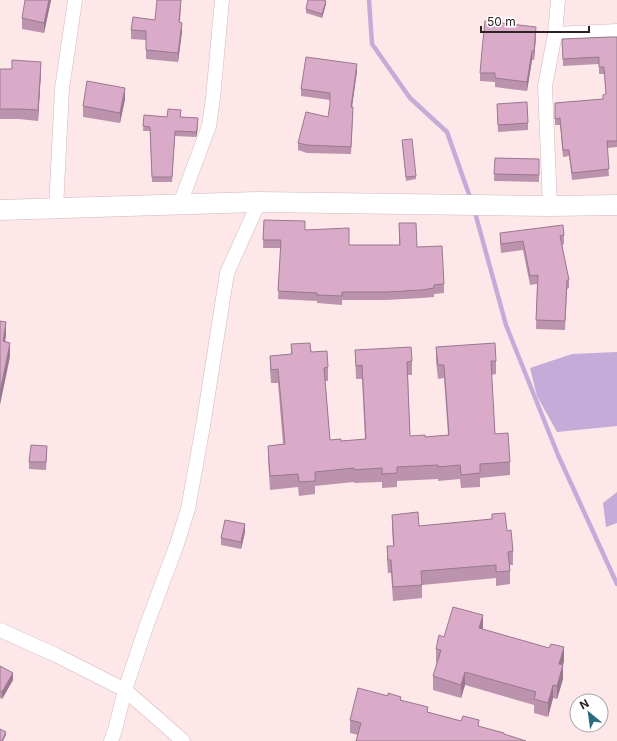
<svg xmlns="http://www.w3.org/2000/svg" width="617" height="741" font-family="Inter,sans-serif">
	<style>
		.water { fill: #c5acd8 }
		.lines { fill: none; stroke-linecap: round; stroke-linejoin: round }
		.stream { stroke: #c5acd8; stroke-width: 4.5 }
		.minor-casing { stroke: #cfb9bc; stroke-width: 15 }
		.secondary-casing { stroke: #cfb9bc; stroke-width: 21 }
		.minor { stroke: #fff; stroke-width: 14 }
		.secondary { stroke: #fff; stroke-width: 20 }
		.wall { fill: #bb93ad }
		.shaded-wall { fill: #99788d }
		.building { fill: #daabc9; stroke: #99788d }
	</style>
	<rect width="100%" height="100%" fill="#fee7e9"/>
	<g class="water">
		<polygon points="617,352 617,426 557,432 537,396 530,368 572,354"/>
		<polygon points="617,492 617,523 606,527 603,503"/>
	</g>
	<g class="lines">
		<g class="stream">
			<polyline points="369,0 372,44 410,98 447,132 471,200"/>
			<polyline points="474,209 506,325 558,455 617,584"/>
		</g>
		<g class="minor-casing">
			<g id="minor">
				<polyline points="555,34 617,31"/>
				<polyline points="180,204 209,126 213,98 222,0"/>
				<polyline points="550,206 545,86 555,34 558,0"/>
				<polyline points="56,208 62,89 75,0"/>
				<polyline points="0,630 56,655 125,690 165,725 183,741"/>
				<polyline points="111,741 115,730 125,690 146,627 177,544 188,509 203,426 227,273 259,202"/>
			</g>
		</g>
		<g class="secondary-casing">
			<polyline id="secondary" points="0,210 32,209 259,202 550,206 617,205"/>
		</g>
		<use href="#minor" class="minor"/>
		<use href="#secondary" class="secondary"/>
	</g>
	<g class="wall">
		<polygon points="51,0 44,33 22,29 22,18"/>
		<polygon points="326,4 322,18 306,13 306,9"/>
		<polygon points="181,6 180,23 182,32 178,62 146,59 146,40 131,39 131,30 155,20"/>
		<polygon points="536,36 534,60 532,60 527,91 495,87 495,82 480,81 480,73"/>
		<polygon points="610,37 617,37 617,147 607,148 609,176 572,180 569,156 563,157 560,125 555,125 555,103 603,99 606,95 604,74 599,74 599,64 563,66 562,39"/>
		<polygon points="0,69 41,72 38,121 19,119 0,119"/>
		<polygon points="357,71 352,107 353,114 351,154 307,153 298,150 298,143 328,117 330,104 330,100 301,96 301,89"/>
		<polygon points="125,99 120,123 83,117 83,106"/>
		<polygon points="497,104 528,123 528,130 498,132"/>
		<polygon points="144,115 167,117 181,115 181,117 198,118 197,134 196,137 175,136 172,182 152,182 150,131 143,131"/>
		<polygon points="402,140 416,176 416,179 406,181"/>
		<polygon points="495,158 539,159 539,182 494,181"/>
		<polygon points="264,220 305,230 349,245 399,245 399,223 444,284 444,293 434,294 434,297 422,298 386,300 342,300 342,305 317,303 317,301 278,299 281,248 263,248"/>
		<polygon points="500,233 564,235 564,244 562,245 569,280 569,288 567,289 565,330 536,329 537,284 530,285 523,250 501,253 500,242"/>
		<polygon points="291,344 311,352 328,367 328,381 325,381 330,440 341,441 365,440 362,379 356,379 355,350 412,361 412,375 408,375 410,436 425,437 448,435 444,378 438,379 436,361 436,347 496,361 496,374 491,375 495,434 510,462 510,475 480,478 480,487 461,488 460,479 438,481 438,479 397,481 397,487 382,488 382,482 354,483 354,482 315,486 315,494 299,496 298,487 270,490 268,459 268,446 283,444 278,383 271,383 270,369 270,356 291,354"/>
		<polygon points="47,453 46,470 29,469 29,462"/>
		<polygon points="492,514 507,531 513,551 513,565 510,565 510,584 496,586 496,578 422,585 422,598 393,601 391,573 388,573 387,560 387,546 393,546 392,528 392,515 419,526 492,519"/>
		<polygon points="245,532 241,549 221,545 221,538"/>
		<polygon points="482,629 564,661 563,665 563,679 557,699 553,698 548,717 534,713 534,705 465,685 461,698 433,690 433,676 437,663 436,662 436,649 444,637"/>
		<polygon points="0,666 13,680 2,699 0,698"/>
		<polygon points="388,696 401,700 428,712 461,721 479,720 358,735 350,733 350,720"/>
	</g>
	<g class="shaded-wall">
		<polygon points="49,0 51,0 44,33 44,23"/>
		<polygon points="326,1 326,4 322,18 322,14"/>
		<polygon points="182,23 182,32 178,62 178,53"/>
		<polygon points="536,27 536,36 534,60 534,51"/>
		<polygon points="532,51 532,60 527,91 527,82"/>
		<polygon points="41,62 41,72 38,121 38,110"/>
		<polygon points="357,64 357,71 351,114 351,107"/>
		<polygon points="125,88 125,99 120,123 120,113"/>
		<polygon points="198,123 197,134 196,137 196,132"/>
		<polygon points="6,322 6,336 3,355 3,341"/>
		<polygon points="10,343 10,357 0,405 0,392"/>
		<polygon points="245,524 245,532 241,549 241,542"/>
		<polygon points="483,615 483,629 479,642 479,628"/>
		<polygon points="564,647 564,661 559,677 559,664"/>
		<polygon points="563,665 563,679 557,699 557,686"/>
		<polygon points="465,672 465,685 461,698 461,685"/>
		<polygon points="13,673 13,680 2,699 2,692"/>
		<polygon points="553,685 553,698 548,717 548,703"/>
		<polygon points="6,732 6,735 3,741 2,741"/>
	</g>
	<g class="building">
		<polygon points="25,0 49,0 44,23 22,18"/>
		<polygon points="157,0 181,0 179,22 182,23 178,53 146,50 146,31 131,30 133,17 155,20"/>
		<polygon points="308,0 323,0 326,1 322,14 306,9"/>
		<polygon points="485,21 536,27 534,51 532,51 527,82 495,78 495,73 480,73 482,50"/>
		<polygon points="610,37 617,37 617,141 607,141 609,169 572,173 569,150 563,150 560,118 555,119 555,103 603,99 603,95 606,94 604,67 599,67 599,57 563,59 562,39"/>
		<polygon points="306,57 357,64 351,107 353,107 351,147 307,145 298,143 306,112 328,117 330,104 330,93 301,89"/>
		<polygon points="12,60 41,62 38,110 19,109 0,109 0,69 12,69"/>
		<polygon points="87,81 125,88 120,113 83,106"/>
		<polygon points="527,102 528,123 498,125 497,104"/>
		<polygon points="168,109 181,110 180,117 198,118 197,129 196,132 175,131 172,177 152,177 150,127 143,126 144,115 167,117"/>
		<polygon points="412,139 416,176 406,177 402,140"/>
		<polygon points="495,158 539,159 539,175 494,174"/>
		<polygon points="264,220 305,221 305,230 349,228 349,245 400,245 399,223 416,223 417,247 442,246 444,284 434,285 434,288 422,290 386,292 342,292 342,296 317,295 317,293 278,291 281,240 263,240"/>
		<polygon points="563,225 564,235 560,236 569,280 567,280 565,321 536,320 538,275 530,276 523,241 501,244 500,233"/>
		<polygon points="0,321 6,322 3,341 10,343 0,392"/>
		<polygon points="310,343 311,352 327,351 328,367 324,368 330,440 341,439 341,441 366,439 362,365 356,366 355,350 411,347 412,361 407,362 410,436 425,435 425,437 449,435 444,365 438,365 436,347 495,343 496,361 491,361 495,434 508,433 510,462 480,464 480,473 461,475 460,465 438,467 438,465 397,467 397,473 382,474 382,468 354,470 354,468 315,472 315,481 299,482 298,474 270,476 268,446 285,444 278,369 271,370 270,356 292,354 291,344"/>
		<polygon points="31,445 47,446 46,462 29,462"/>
		<polygon points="418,512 419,526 492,519 492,514 505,513 507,531 511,530 513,551 508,552 510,571 496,572 496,565 421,571 422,585 393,587 391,560 388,560 387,546 394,546 392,515"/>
		<polygon points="225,520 245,524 241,542 221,538"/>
		<polygon points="453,607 483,615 479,628 549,648 551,644 564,647 559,664 563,665 557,686 553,685 548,703 534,699 536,692 465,672 461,685 433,676 441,650 436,649 439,635 444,637"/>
		<polygon points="0,666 13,673 2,692 0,691"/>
		<polygon points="358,688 388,696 388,693 401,697 400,700 428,707 427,712 461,721 463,716 479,720 478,726 504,733 504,734 526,741 356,741 361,723 350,720"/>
		<polygon points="0,729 6,732 2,741 0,741"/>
	</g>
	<g transform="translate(589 713) rotate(331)"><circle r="19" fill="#ffffff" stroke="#aaa7a7"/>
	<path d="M0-3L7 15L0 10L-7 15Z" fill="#2b6d7f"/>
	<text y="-6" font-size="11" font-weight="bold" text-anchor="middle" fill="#2b2323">N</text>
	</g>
	<path d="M481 26v6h108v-6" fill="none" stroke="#2b2323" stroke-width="2"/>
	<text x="487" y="26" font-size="12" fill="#2b2323" stroke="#ffffff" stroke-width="3" paint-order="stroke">50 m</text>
</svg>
